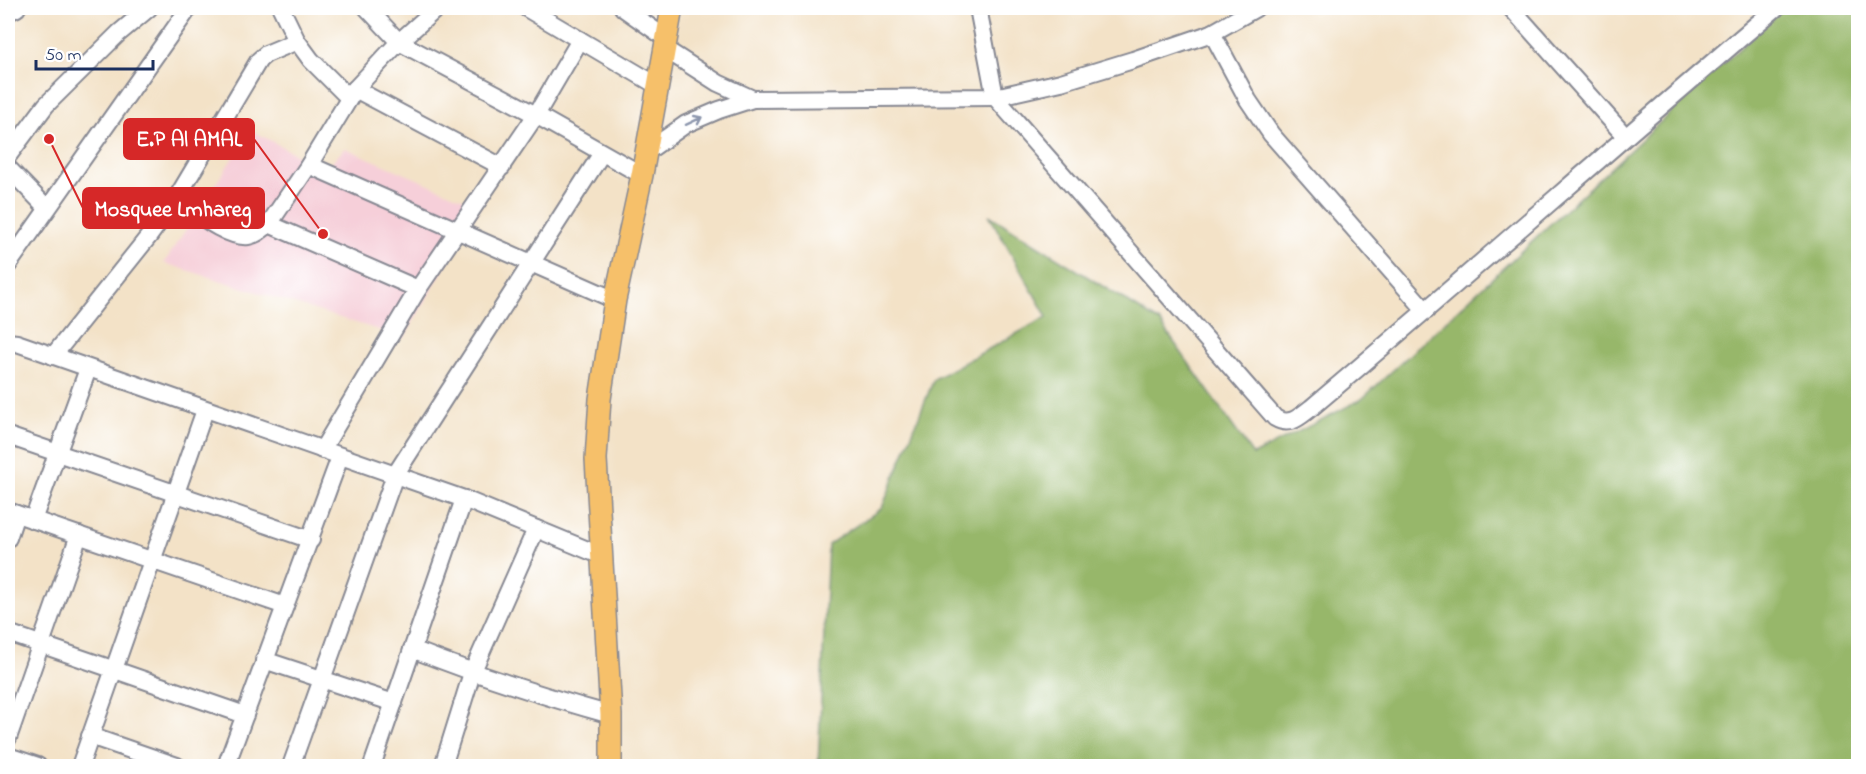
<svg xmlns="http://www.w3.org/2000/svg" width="1866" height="774" font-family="'Indie Flower',sans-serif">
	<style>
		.built { fill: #f6cfd9 }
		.forest { fill: #97b76b; stroke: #597364; stroke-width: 1.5 }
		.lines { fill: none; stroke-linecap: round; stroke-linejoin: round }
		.minor-casing { stroke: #878892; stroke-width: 20 }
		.major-casing { stroke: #878892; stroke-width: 24 }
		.minor { stroke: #fff; stroke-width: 16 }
		.major { stroke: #f6c06b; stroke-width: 21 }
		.oneway { stroke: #8d97ae }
		.leader { fill: none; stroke: #d62828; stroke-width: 2 }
		.callout-dot { fill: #d62828; stroke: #fff; stroke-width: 2 }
		.callout { fill: #d62828; stroke: #d62828; stroke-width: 2 }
		.callout-label { font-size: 22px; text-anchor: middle; font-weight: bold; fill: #fff }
	</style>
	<rect width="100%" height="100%" fill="#fff"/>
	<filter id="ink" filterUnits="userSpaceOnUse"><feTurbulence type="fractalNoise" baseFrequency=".0167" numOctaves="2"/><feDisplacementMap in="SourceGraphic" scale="12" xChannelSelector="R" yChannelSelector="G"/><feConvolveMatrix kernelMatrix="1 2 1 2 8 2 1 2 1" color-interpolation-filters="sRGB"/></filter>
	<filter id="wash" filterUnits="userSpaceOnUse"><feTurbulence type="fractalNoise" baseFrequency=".008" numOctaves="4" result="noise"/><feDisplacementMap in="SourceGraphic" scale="24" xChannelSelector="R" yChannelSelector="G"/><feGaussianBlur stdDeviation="1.35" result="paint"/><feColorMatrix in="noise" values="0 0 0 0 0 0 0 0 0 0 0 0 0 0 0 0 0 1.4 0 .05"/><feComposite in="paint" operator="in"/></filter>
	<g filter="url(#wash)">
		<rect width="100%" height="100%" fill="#f3e2c7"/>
		<polygon class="built" points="251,130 325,170 345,148 480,206 404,338 164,263"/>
		<polygon class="forest" points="1783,8 1858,8 1858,766 818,766 828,545 882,508 934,379 1047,317 989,215 1160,322 1253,455 1362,399"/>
	</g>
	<g filter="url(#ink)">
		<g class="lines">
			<g class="minor-casing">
				<g id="minor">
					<polyline points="281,8 297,41 311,60 349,98"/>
					<polyline points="367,8 399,42 536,115 642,175"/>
					<polyline points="526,8 658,86"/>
					<polyline points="623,8 667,39"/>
					<path d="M978,8L995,97L1275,418C1290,427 1299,417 1311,408C1468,276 1620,140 1776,8"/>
					<polyline points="1511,8 1625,136"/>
					<polyline points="8,12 17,8"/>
					<polyline points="1212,33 1248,100 1271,134 1426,311"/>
					<polyline points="665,49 718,83 753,99"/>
					<polyline points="355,89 502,167"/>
					<polyline points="645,153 686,124 719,110 753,99 995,97 1061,82 1133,60 1212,33 1256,8"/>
					<polyline points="8,156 46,105 119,33 149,8"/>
					<polyline points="309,165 615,300"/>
					<polyline points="8,168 47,208"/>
					<path d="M176,199C193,210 227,239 248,236C256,235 263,229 269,224L309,165L355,89L399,42L437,8"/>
					<polyline points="269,224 418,289"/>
					<polyline points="8,265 189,8"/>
					<polyline points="8,342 17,343 464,499 602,556"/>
					<polyline points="53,356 149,236 176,199 259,60 266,54 297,41"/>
					<polyline points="8,436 311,540"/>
					<polyline points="322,450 418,289 536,115 580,40"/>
					<polyline points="8,511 285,606"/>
					<polyline points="33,520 88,369"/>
					<polyline points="8,538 16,514"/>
					<polyline points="8,633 245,715"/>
					<path d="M412,649C477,675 543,696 611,715"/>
					<polyline points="264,660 394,703"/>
					<polyline points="90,736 177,766"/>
					<polyline points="8,738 79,535"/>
					<polyline points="8,756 38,766"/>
					<polyline points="80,766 205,410"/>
					<polyline points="226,766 340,457"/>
					<polyline points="291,766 395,475 602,153"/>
					<polyline points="372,766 464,499"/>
					<polyline points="443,766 472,673 536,529"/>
				</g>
			</g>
			<g class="major-casing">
				<polyline id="major" points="611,766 611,715 596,459 600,399 615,300 642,175 672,8"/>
			</g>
			<use href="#minor" class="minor"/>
			<use href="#major" class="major"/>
		</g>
		<defs><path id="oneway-shaft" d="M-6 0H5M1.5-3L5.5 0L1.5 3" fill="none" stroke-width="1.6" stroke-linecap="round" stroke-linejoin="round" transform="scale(1.5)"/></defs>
		<use class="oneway" href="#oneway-shaft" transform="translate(694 121) rotate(-25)"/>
	</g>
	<path class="leader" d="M323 234L254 139M49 139L83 208"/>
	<g class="callout-dot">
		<circle cx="323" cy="234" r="6"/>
		<circle cx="49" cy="139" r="6"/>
	</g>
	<g class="callout">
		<rect x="124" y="119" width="130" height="40" rx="6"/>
		<rect x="83" y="188" width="181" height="40" rx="6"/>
	</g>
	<g class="callout-label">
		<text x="189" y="146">E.P Al AMAL</text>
		<text x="173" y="216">Mosquee Lmhareg</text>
	</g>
	<rect width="1866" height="774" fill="none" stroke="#fff" stroke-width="30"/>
	<path d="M36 60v9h117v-9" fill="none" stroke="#1b2f5e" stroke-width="3"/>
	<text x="45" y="60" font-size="18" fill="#1b2f5e" stroke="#ffffff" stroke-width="4.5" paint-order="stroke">50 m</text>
</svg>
